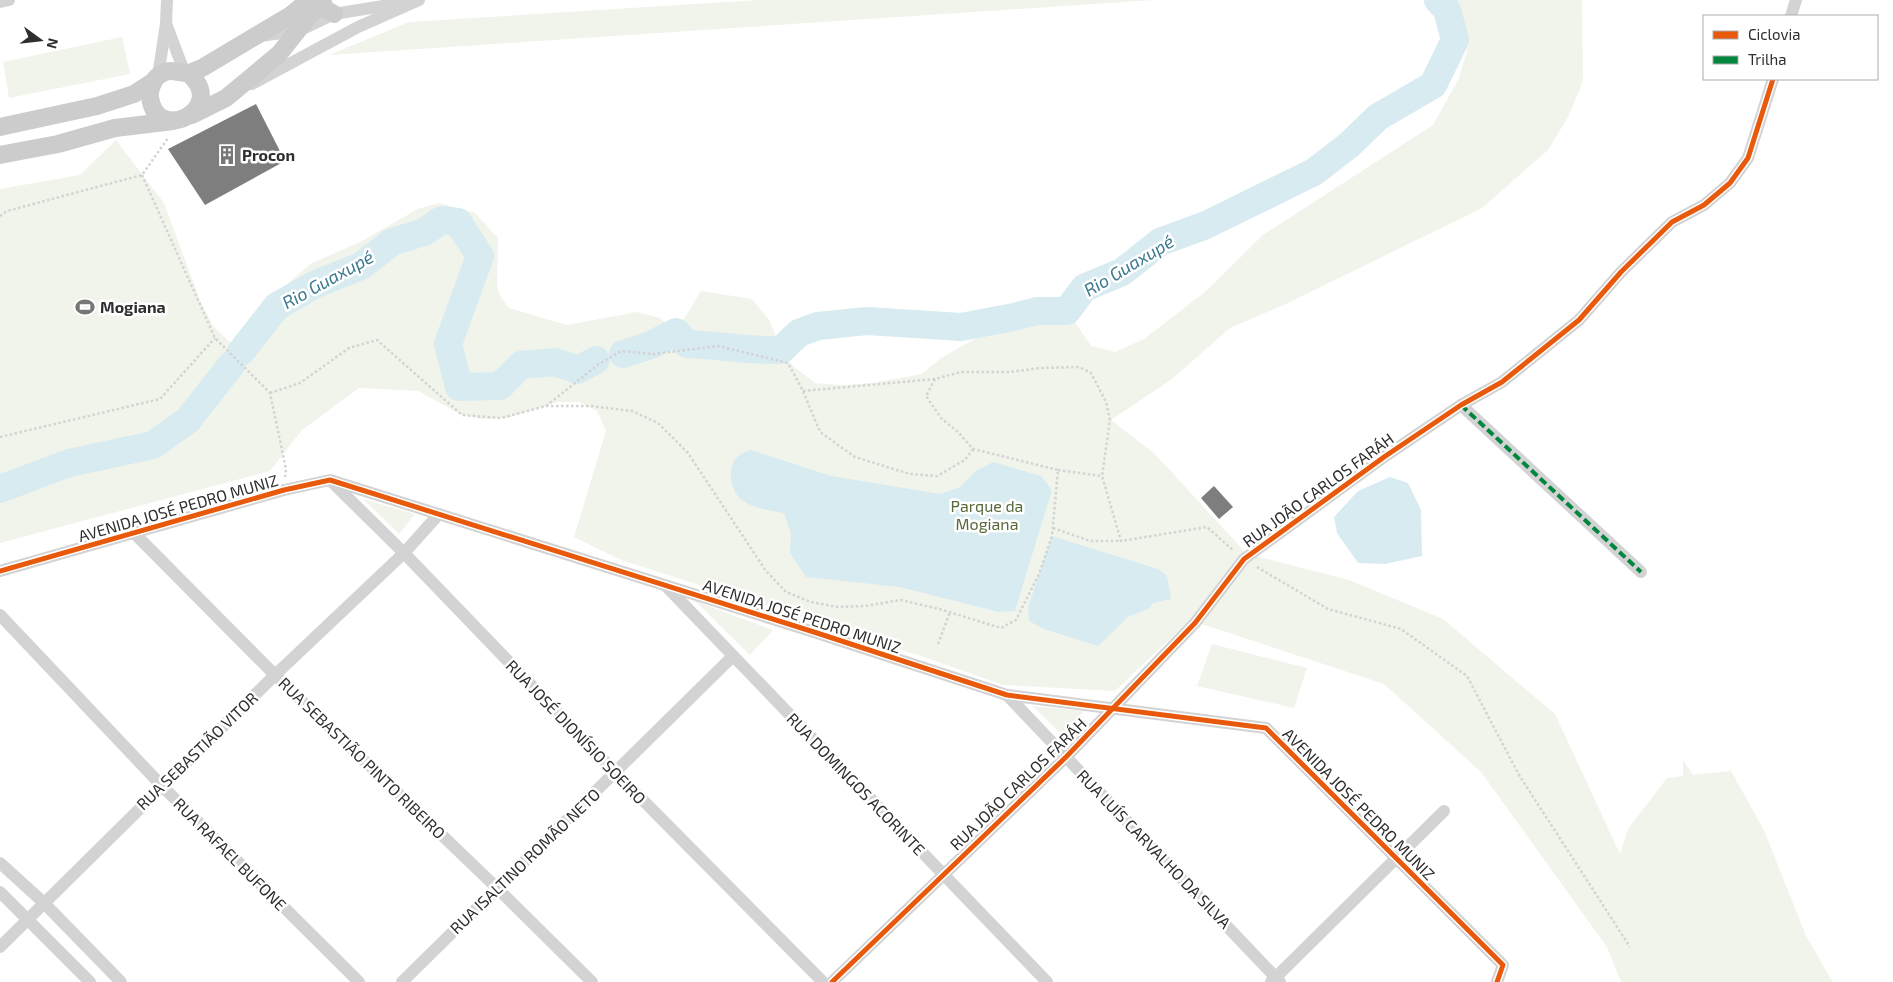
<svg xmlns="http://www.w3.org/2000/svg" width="1893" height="982" font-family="'Exo 2',sans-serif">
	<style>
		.green { fill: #f1f4eb }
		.water { fill: #d8ebf1 }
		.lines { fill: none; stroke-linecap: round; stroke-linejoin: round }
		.river { stroke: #d8ebf1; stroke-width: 28 }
		.building { fill: #7e7e7e }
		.path { stroke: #d3d3d3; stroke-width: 2.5; stroke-dasharray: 2.5 2.5; stroke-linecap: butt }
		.street { stroke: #d3d3d3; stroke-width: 12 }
		.secondary { stroke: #ccc; stroke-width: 18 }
		.quiet { stroke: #00873e; stroke-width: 4; stroke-dasharray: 8 4; stroke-linecap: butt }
		.cycleway-casing { stroke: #fff; stroke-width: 8 }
		.cycleway { stroke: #e8590c; stroke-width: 5 }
		.labels { text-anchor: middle; stroke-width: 5; stroke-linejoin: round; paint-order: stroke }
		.poi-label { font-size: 16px; font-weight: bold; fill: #2e2e2e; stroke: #fff; text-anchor: start }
		.street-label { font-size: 16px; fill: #2e2e2e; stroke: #fff }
		.park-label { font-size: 16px; fill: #57693b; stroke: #fff }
		.water-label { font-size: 18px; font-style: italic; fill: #3c7a8f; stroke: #fff }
	</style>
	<rect width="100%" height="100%" fill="#fff"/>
	<g class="green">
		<polygon points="759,0 1153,0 329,55 409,22"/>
		<polygon points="1457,0 1582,0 1583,81 1568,117 1548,150 1482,208 1288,303 1230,328 1172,379 1111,420 1154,453 1247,554 1349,580 1443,619 1555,714 1620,854 1628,829 1667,778 1683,776 1683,760 1693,775 1731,771 1764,830 1807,938 1833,982 1621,982 1607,947 1481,772 1384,684 1190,620 1115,691 1003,685 924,657 621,560 574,537 606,431 597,411 579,402 557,402 508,418 482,419 462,415 418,391 359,388 302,430 270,471 0,543 0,189 80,175 116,140 164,203 200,300 213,326 232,344 267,302 310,264 362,241 418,209 439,203 475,213 498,238 497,285 500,296 509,308 567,325 637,312 660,318 676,332 701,291 752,299 770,321 781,350 793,366 815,383 842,385 872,383 922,374 941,358 982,335 1050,319 1067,311 1091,346 1115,352 1144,339 1205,292 1263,235 1433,125 1459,78 1468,47"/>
		<polygon points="122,37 130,74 9,98 3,62"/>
		<polygon points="363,499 415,514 399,534"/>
		<polygon points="695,601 773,630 750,655"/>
		<polygon points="1212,644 1307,668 1294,708 1197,686"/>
		<polygon points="1033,706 1084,711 1062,735"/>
	</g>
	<g class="water">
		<path d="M751,450L831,476L940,494L960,487L976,471L993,462L1041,476L1052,490L1015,611L999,612L900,587L806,577L790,553L791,534L784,513C770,510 754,509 742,500C732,493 728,475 733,464C735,456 744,452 751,450Z"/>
		<polygon points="1390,477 1408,483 1421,510 1422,556 1385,564 1358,563 1337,533 1334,517 1358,491"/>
		<polygon points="1052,536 1158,569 1167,576 1171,599 1153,603 1150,608 1128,617 1098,646 1044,629 1029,621 1028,607"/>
	</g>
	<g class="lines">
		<g class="river">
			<polyline points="241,352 277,306 316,284 361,266 392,242 424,232 442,220 458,222 480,256 448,344 459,387 500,386 521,365 555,362 578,370 596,360"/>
			<path d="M623,354L651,345L676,332L687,344C718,345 749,351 781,350L799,333L818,326L867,321L961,327L1014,317L1037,311H1067L1084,288L1122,272L1160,242L1206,225L1314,172L1349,145L1378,117L1433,85L1455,40L1447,10L1438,0"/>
			<polyline points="0,489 69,463 153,445 188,420 231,365"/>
		</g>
	</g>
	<g class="building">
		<polygon points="256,104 285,161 205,205 168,149"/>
		<polygon points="1214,486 1233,507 1219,519 1201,498"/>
	</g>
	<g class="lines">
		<g class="path">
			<polyline points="142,175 215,338 270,393 286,469 285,477"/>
			<polyline points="0,216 7,211 142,175 168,138"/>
			<polyline points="803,391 935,379"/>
			<polyline points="270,393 300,383 349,348 377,340 462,415 501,418 546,406 599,364 621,351 654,354 718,346 788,363 803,391 820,432 855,457 910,474 937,476 965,460 973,449"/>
			<polyline points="546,406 591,406 632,411 658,423 688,453 766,571 786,592 811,602 838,607 865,606 901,600 939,609 1001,628 1016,620 1039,574 1052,536 1058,470 973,449 958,432 941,418 926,396 935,379 961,372 1010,372 1040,368 1079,367 1091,373 1106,402 1110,420 1102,476 1121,541 1207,527 1234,551"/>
			<polyline points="0,437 160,399 215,338"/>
			<polyline points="1058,470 1101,476"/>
			<polyline points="1053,528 1090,541 1121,541"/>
			<polyline points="1257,567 1328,609 1401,629 1467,676 1519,775 1630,947"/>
			<polyline points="938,644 950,612"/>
		</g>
		<g class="street">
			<polyline points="0,2 9,0"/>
			<polyline points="1791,16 1796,0"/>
			<polyline points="167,26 184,71"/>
			<polyline points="259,36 298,31 334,14 401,3"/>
			<polyline points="158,76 166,24 167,0"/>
			<polyline points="252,84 358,27 419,0"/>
			<polyline points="1461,405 1641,572"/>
			<polyline points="332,482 404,553 616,773 823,982"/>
			<polyline points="134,533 275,675 497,888 592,982"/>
			<polyline points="0,571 284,490 330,480 814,632 1007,695 1266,728 1503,965 1497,982"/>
			<polyline points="667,587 1047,982"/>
			<polyline points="0,615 162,786 359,982"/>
			<polyline points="1007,695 1280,982"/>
			<polyline points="0,863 43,902 121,982"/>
			<polyline points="0,892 90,982"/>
			<polyline points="0,947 275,675 404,553 439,514"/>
			<polyline points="402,982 733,656"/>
			<polyline points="832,982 1066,757 1195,623 1244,559 1384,457 1461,405 1502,382 1579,320 1621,272 1672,222 1704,205 1730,183 1748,158 1773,79"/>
			<polyline points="1271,982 1444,811"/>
		</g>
		<g class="secondary">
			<polyline points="322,0 325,9 334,14"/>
			<path d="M188,73C230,108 156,146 150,97C149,91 153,80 158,76C171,67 175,73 188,73C192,73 198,69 202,68L291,15L309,0"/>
			<polyline points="192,115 226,98 279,54 322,0"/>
			<polyline points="0,127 97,106 134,94 154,81"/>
			<polyline points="0,155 58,144 115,128 173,121"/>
		</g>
		<polyline class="quiet" points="1461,405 1641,572"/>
		<g class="cycleway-casing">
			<g id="cycleway">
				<polyline points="0,571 284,490 330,480 814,632 1007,695 1266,728 1503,965 1497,982"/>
				<polyline points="832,982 1066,757 1195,623 1244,559 1384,457 1461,405 1502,382 1579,320 1621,272 1672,222 1704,205 1730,183 1748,158 1773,79"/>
			</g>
		</g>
		<use href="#cycleway" class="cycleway"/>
	</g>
	<defs>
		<g id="building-bare" transform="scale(1.5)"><path d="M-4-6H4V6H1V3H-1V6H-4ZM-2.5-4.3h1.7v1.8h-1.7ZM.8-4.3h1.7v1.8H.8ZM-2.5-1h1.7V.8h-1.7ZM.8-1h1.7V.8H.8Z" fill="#777" stroke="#fff" stroke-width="2.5" paint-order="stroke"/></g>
		<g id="stadium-bare" transform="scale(1.5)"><path d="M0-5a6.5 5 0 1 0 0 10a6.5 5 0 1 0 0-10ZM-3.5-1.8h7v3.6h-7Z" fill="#777" stroke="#fff" stroke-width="2.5" paint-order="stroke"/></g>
	</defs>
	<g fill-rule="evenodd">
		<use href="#building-bare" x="227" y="155"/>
		<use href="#stadium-bare" x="85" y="307"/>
	</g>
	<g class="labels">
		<g class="poi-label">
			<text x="242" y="161">Procon</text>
			<text x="100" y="313">Mogiana</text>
		</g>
		<g class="street-label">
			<text transform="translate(1318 490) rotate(-36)" y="6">RUA JOÃO CARLOS FARÁH</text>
			<text transform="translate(178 508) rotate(-16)" y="6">AVENIDA JOSÉ PEDRO MUNIZ</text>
			<text transform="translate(802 616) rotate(18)" y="6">AVENIDA JOSÉ PEDRO MUNIZ</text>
			<text transform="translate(576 732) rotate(46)" y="6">RUA JOSÉ DIONÍSIO SOEIRO</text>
			<text transform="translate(197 751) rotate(-44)" y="6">RUA SEBASTIÃO VITOR</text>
			<text transform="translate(362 758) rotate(44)" y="6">RUA SEBASTIÃO PINTO RIBEIRO</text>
			<text transform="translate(856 784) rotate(46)" y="6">RUA DOMINGOS ACORINTE</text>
			<text transform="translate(1018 784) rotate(-44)" y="6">RUA JOÃO CARLOS FARÁH</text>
			<text transform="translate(1359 804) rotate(45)" y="6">AVENIDA JOSÉ PEDRO MUNIZ</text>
			<text transform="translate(1154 849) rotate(46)" y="6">RUA LUÍS CARVALHO DA SILVA</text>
			<text transform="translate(230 854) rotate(45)" y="6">RUA RAFAEL BUFONE</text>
			<text transform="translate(525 861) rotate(-44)" y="6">RUA ISALTINO ROMÃO NETO</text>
		</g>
		<g class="park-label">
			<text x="987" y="512">Parque da<tspan x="987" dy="18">Mogiana</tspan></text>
		</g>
		<g class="water-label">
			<text transform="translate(1129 266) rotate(-31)" y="6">Rio Guaxupé</text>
			<text transform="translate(328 280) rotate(-29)" y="6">Rio Guaxupé</text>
		</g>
	</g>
	<rect x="1703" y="15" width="175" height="65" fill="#ffffff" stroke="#ababab"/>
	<rect x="1713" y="31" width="25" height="8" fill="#e8590c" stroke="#ababab"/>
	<text x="1748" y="40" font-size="15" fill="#2e2e2e">Ciclovia</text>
	<rect x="1713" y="56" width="25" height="8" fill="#00873e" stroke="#ababab"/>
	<text x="1748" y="65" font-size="15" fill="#2e2e2e">Trilha</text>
	<g transform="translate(40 40) rotate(105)" stroke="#ffffff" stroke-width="4" paint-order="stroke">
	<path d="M0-4L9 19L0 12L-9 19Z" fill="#2e2e2e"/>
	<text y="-8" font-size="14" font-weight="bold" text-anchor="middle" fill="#2e2e2e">N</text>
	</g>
</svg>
